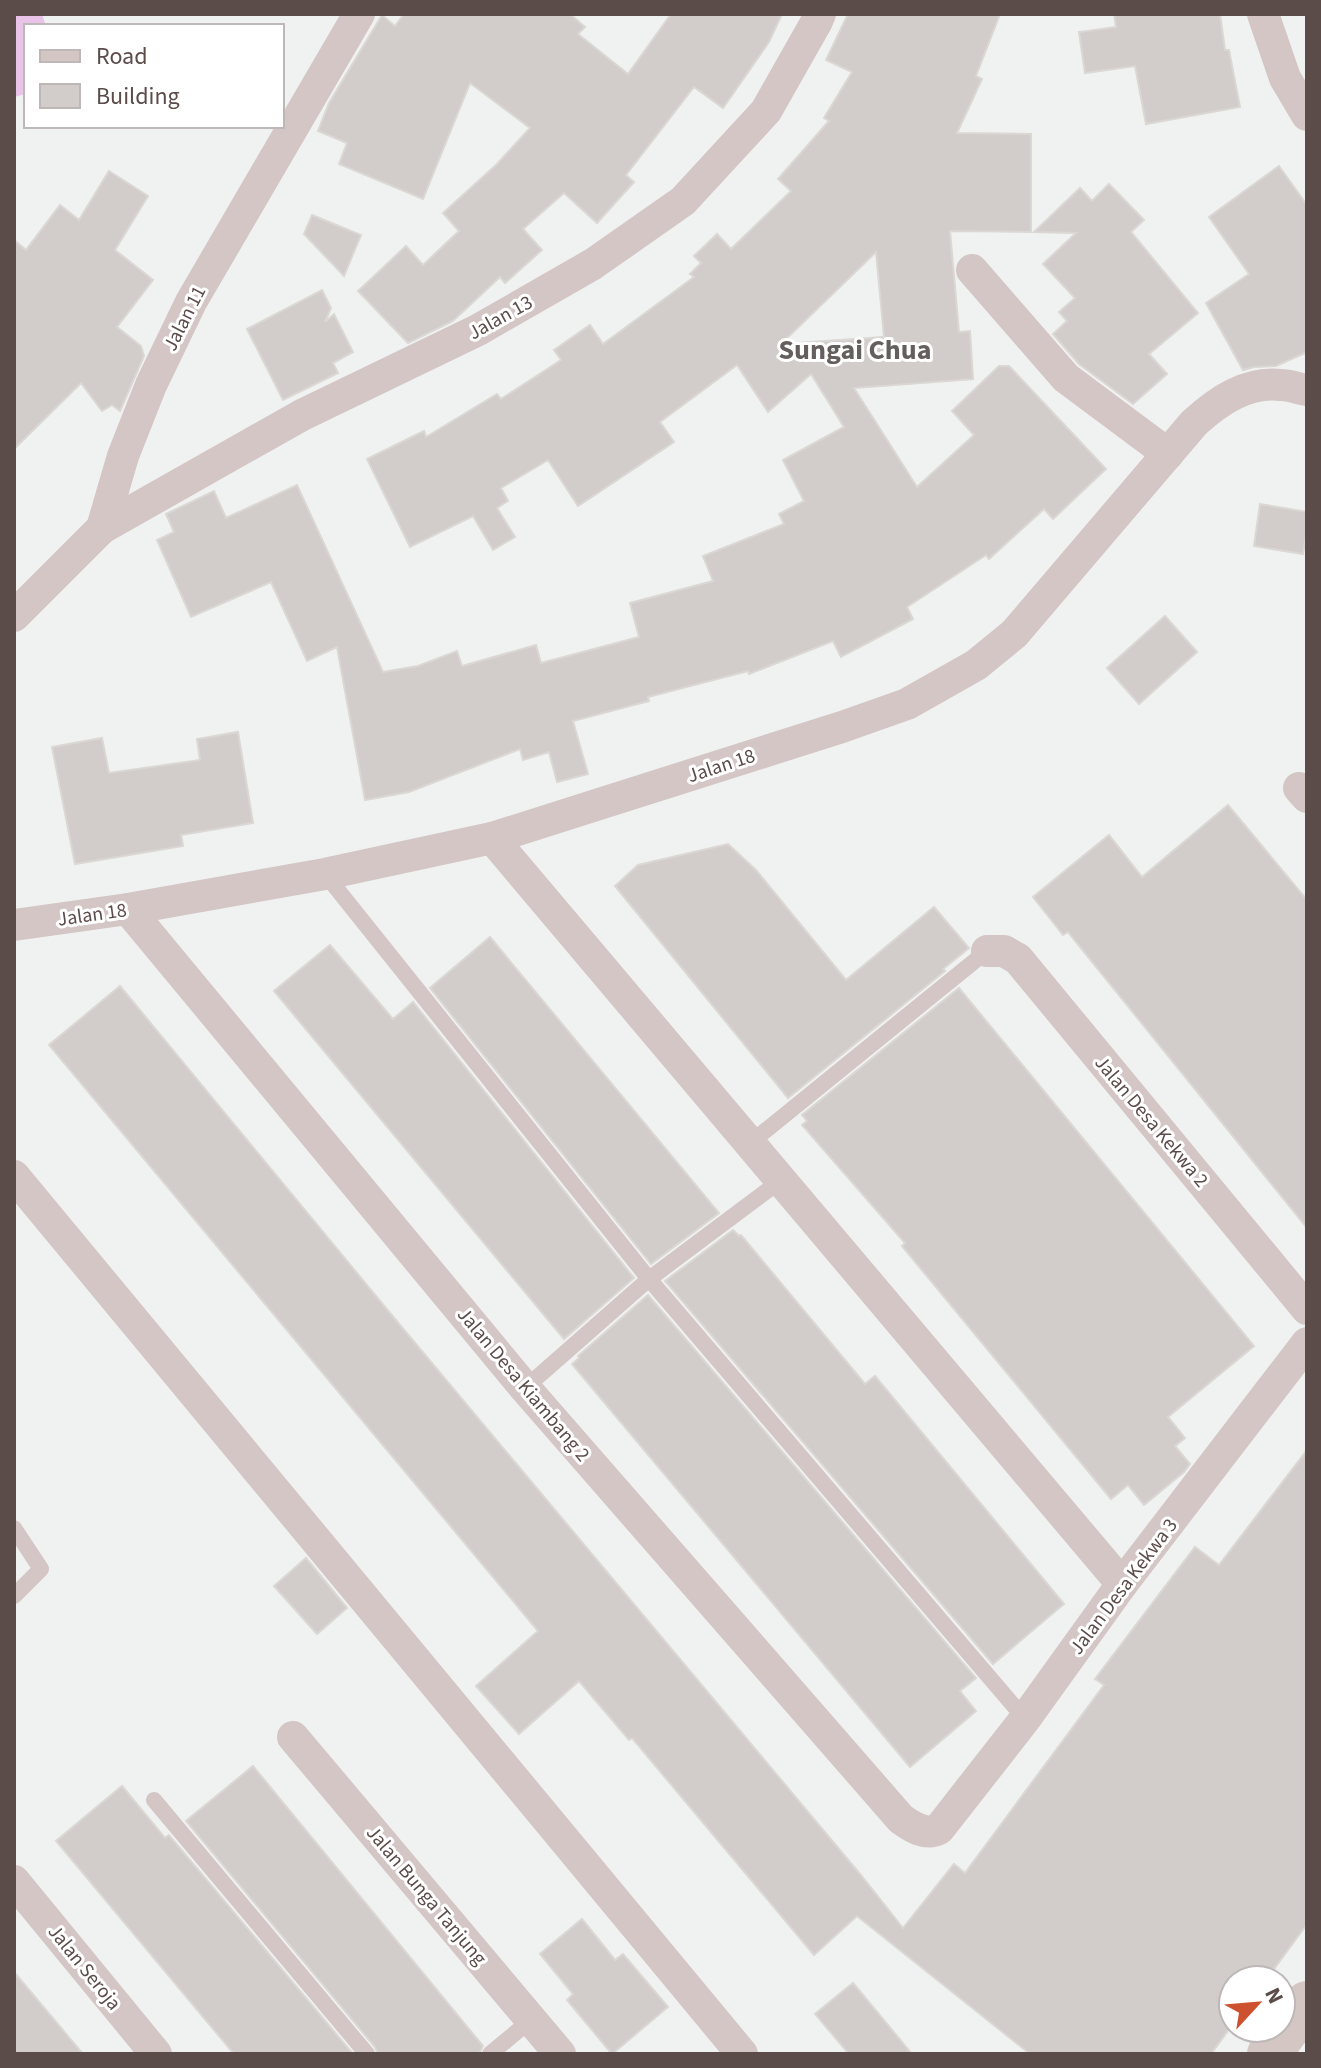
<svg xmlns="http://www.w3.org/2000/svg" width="1321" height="2068" font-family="'Source Sans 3',sans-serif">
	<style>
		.green { fill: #eac4e8 }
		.building { fill: #d2cdcb; stroke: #dad7d4; stroke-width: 2; fill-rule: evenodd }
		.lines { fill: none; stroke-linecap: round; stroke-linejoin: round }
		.lane { stroke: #d3c6c5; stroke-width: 16 }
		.street { stroke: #d3c6c5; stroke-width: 32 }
		.secondary { stroke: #d4c6c3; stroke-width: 44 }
		.labels { text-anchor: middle; stroke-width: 6; stroke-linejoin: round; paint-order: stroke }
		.street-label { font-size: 20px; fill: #5b4c4a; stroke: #fff }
		.district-label { font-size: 28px; font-weight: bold; fill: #645e5d; stroke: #fff }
	</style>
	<rect width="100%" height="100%" fill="#f0f2f1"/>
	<polygon class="green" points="14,14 42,14 46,26 26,26 26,94 14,97"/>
	<g class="building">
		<polygon points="404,14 570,14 585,27 578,34 628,74 671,14 782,14 769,42 723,108 694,87 626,175 634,182 597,223 564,193 523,229 542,250 505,283 500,277 453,321 408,343 358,291 406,246 423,265 459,231 443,213 497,164 530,128 470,83 423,199 339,164 347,143 318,131 329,103 382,15 395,26"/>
		<path d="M848,14H1000L976,76L982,79L957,133L1031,134V232L950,231L959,332L970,331L973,379L854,388L917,487L974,435L952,411L999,366H1009L1106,469L1053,519L1044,509L989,559L986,555L907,607L913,619L841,657L833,641L749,674L748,671L648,697L649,701L573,721L588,774L557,782L549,752L523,760L520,749L409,792L365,800L337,647L307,661L271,582L191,617L157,540L174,532L166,514L214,491L226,518L297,485L383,672L418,666L457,651L462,666L536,645L541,663L639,637L630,603L713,581L703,556L784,524L779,514L804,501L783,460L844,427L811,374L768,412L737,365L660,422L674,442L578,506L548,460L501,488L508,501L497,508L515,537L493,550L473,516L410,547L367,459L424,431L426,437L497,394L501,399L561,360L554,350L590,325L603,344L694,277L690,274L701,263L694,256L717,234L731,249L791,191L778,179L829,121L824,118L852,72L826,60ZM876,252L884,337L781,344Z"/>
		<polygon points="1114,14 1220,14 1225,50 1229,50 1240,107 1146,124 1135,66 1085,73 1079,32 1116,27"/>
		<polygon points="1279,166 1307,205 1307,352 1276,366 1254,367 1243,370 1206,303 1249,274 1209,217"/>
		<polygon points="109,171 148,196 115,250 153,280 117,327 141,346 144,356 120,411 112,405 102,411 81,383 14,449 14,240 26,250 60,205 79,220"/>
		<polygon points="1109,184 1144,220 1131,232 1198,313 1149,354 1167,374 1133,404 1079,364 1053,334 1067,321 1059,312 1075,298 1043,264 1076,233 1034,232 1080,188 1092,201"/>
		<polygon points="312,215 361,235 344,276 304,234"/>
		<polygon points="322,290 331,308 325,322 334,314 353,352 333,363 338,373 283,400 247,329"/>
		<polygon points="1260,504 1307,512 1307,530 1303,554 1254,546"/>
		<polygon points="1165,616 1197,652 1139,704 1107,668"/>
		<polygon points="238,732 253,823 181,835 183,846 75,864 52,747 102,738 109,773 200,760 197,739"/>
		<polygon points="1228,805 1307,900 1307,1228 1068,932 1063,935 1033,897 1109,835 1142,877"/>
		<polygon points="728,844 756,870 846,980 934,907 969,948 943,969 945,971 788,1098 615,886 638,865"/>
		<polygon points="490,937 719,1213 651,1264 430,988"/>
		<polygon points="330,945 393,1019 413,1002 634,1278 564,1339 274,991"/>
		<polygon points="120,986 390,1313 860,1874 903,1928 954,1864 965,1873 1104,1685 1095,1679 1195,1547 1219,1565 1307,1450 1307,1924 1266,1980 1233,1980 1233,2024 1211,2054 1030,2054 857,1916 814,1955 632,1738 629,1740 579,1681 519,1734 476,1686 538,1631 49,1045"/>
		<polygon points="959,988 1254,1346 1168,1417 1185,1438 1175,1446 1190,1464 1184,1472 1144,1505 1128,1485 1111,1499 902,1246 905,1243 802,1125 807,1121 802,1115"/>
		<polygon points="733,1230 739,1236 741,1235 865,1384 875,1376 1064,1604 993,1664 665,1281"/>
		<polygon points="648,1295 976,1678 960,1691 976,1711 910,1767 572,1364 579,1358 578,1356"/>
		<polygon points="306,1558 347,1608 317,1634 274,1586"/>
		<polygon points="253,1766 483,2046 479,2054 378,2054 375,2047 186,1821"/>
		<polygon points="122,1786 165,1838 169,1835 353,2054 234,2054 56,1841"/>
		<polygon points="582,1919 615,1960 623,1954 668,2007 612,2054 567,2000 573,1994 540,1954"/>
		<polygon points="14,1972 83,2054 14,2054"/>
		<polygon points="853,1983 912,2054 849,2054 815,2014"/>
	</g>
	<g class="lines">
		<g class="lane">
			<polyline points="325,874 649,1279 1025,1719"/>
			<polyline points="749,1144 987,951"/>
			<polyline points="525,1388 649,1279 780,1181"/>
			<polyline points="14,1528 41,1569 14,1596"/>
			<polyline points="154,1800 367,2054"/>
			<polyline points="490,2054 532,2019"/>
		</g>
		<g class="street">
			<polyline points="1263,14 1285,78 1307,115"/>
			<polyline points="972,270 1066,378 1168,454"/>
			<polyline points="102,528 302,415 478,330 593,264 683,201 766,111 817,21 820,14"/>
			<polyline points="14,616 102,528 123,456 151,385 191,302 359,14"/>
			<polyline points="1299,788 1307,797"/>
			<polyline points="492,838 1122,1584"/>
			<path d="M128,909L525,1388L901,1819C912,1827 926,1836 939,1829L1025,1719L1122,1584L1307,1343"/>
			<path d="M14,925L128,909L325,874L492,838L842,727L907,704L976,665L1014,634L1194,423C1218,401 1247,381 1281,385C1290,385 1299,389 1307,390"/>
			<polyline points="987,951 1004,951 1018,959 1307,1309"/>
			<polyline points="14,1176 742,2054"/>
			<polyline points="293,1737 560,2054"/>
			<polyline points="14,1881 156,2054"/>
		</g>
		<polyline class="secondary" points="1269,2054 1307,2003"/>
	</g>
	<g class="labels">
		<g class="street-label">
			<text transform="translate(500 317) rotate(-29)" y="7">Jalan 13</text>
			<text transform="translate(184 318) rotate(-63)" y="7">Jalan 11</text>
			<text transform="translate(721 765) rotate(-18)" y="7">Jalan 18</text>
			<text transform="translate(92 914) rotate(-8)" y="7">Jalan 18</text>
			<text transform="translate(1152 1121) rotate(50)" y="7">Jalan Desa Kekwa 2</text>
			<text transform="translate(524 1384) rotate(50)" y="7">Jalan Desa Kiambang 2</text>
			<text transform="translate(1123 1586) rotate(-53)" y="7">Jalan Desa Kekwa 3</text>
			<text transform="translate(427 1895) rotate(50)" y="7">Jalan Bunga Tanjung</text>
			<text transform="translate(85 1967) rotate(51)" y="7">Jalan Seroja</text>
		</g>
		<g class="district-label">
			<text x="855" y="359">Sungai Chua</text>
		</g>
	</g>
	<rect width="1321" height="2068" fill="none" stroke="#5b4c4a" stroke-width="32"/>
	<rect x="24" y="24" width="260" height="104" fill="#ffffff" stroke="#bdb7b7" stroke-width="2"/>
	<rect x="40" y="50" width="40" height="12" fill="#d4c6c3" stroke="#bdb7b7" stroke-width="2"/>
	<text x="96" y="64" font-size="24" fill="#5b4c4a">Road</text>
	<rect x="40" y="84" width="40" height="24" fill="#d2cdcb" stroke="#bdb7b7" stroke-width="2"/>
	<text x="96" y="104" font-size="24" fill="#5b4c4a">Building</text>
	<g transform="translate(1257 2004) rotate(64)"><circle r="38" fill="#ffffff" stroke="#bdb7b7" stroke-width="2"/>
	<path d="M0-6L14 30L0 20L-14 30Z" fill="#cd512f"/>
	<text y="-12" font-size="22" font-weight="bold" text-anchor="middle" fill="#5b4c4a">N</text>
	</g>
</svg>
